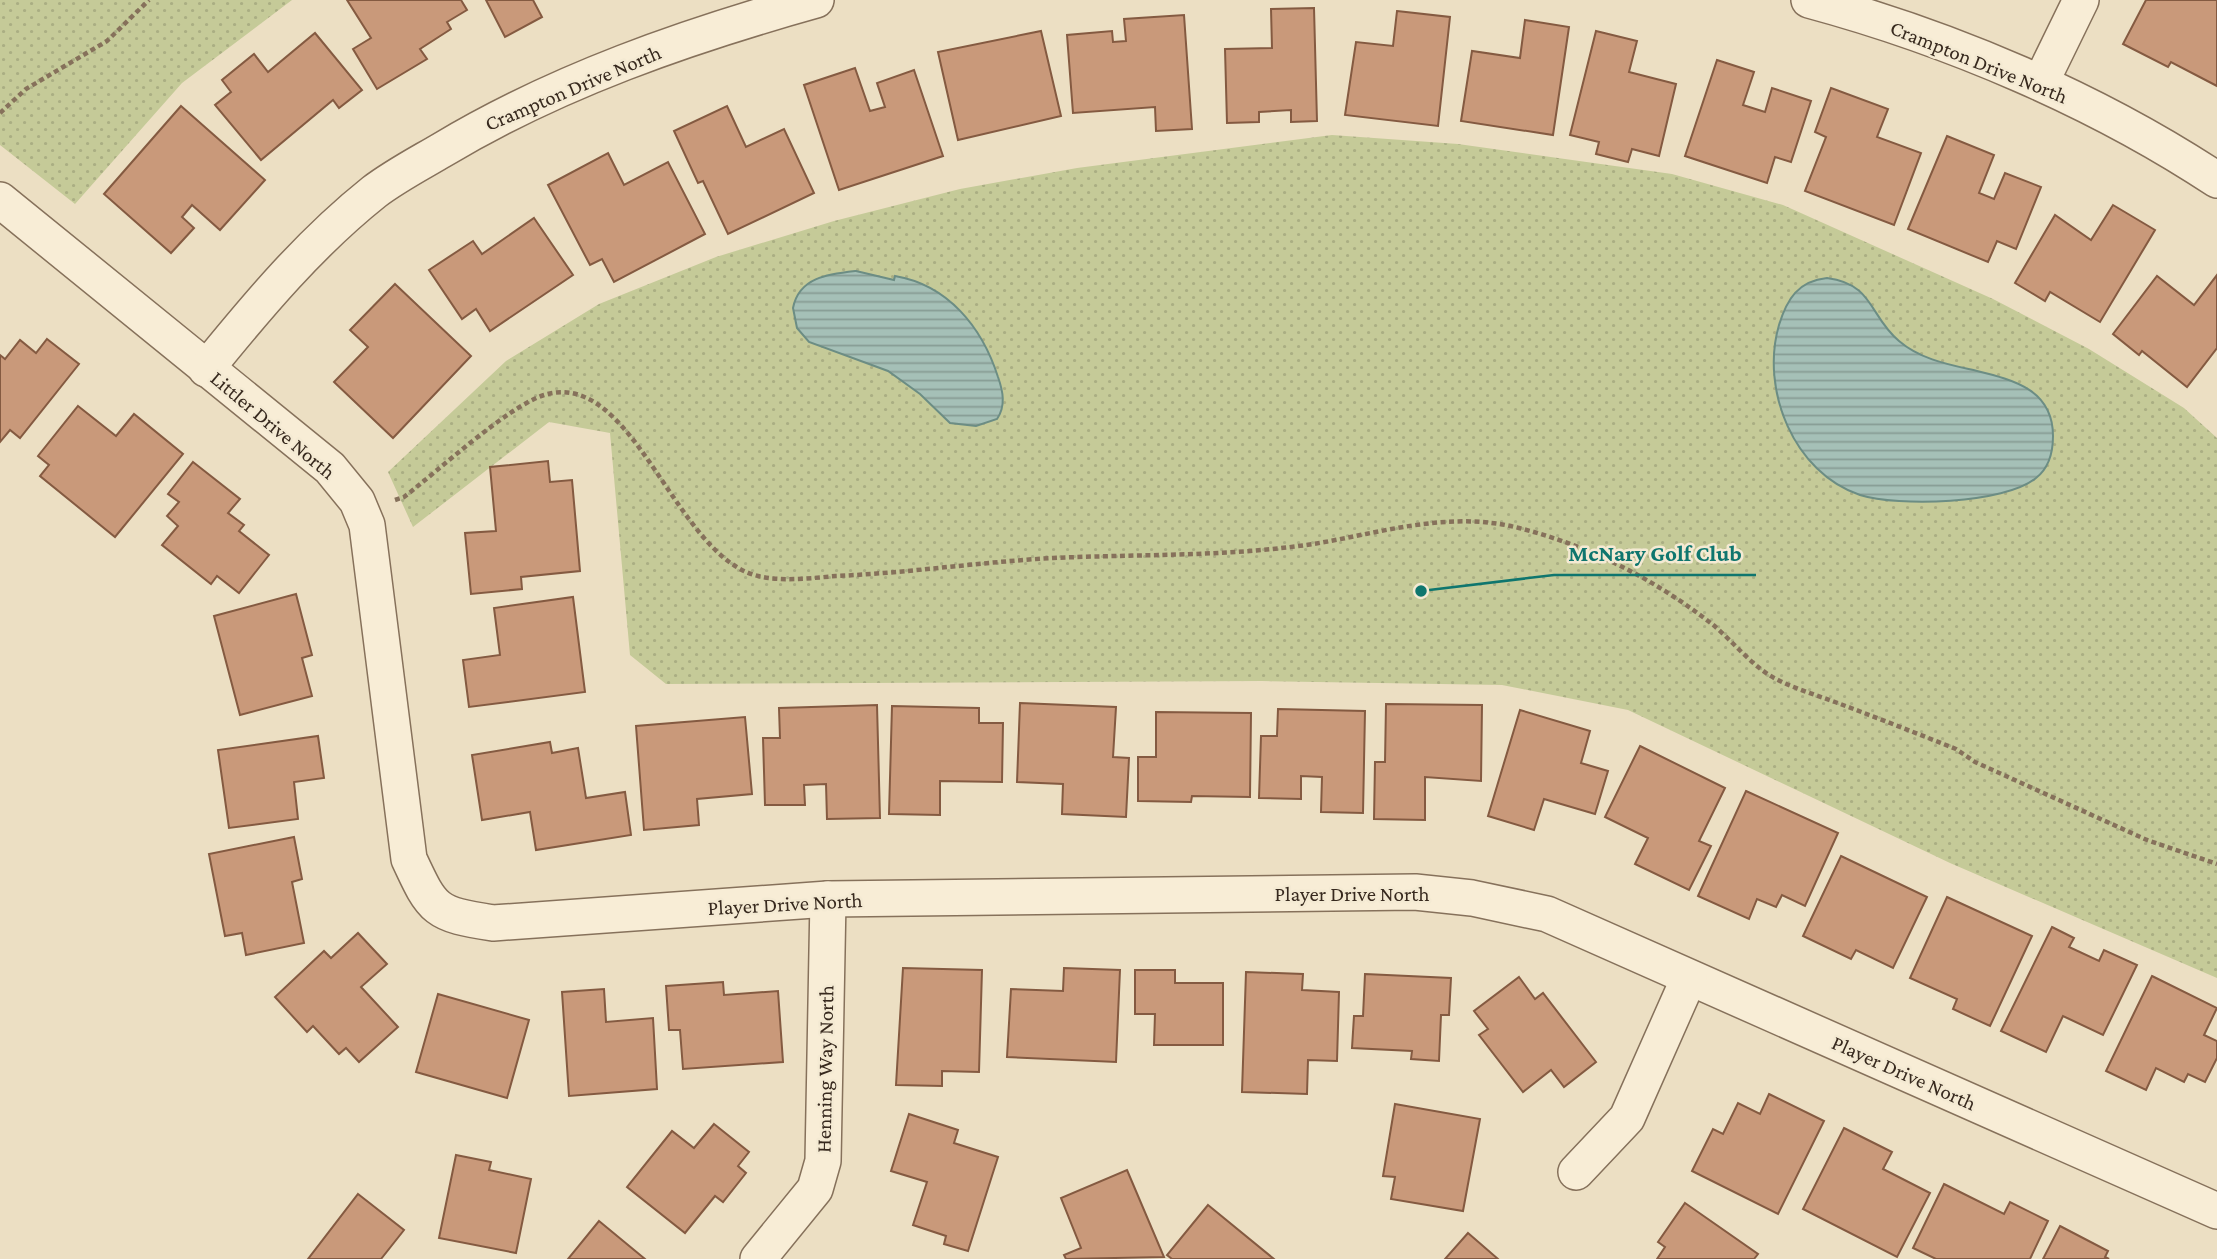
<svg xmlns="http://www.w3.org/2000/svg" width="2217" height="1259" font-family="'Crimson Pro',serif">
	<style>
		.grass { fill: url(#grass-dots) }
		.water { fill: url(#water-rules); stroke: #6c8d84; stroke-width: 2 }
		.building { fill: #c9997a; stroke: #845a41; stroke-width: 2 }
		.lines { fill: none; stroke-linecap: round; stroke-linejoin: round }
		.minor-casing { stroke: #86715b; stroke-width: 38 }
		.path { stroke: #86715b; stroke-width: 4.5; stroke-dasharray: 5 3.5; stroke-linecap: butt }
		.minor { stroke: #f8edd6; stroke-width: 35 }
		.labels { text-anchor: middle; stroke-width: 5; stroke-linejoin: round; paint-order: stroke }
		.street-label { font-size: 21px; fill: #37291e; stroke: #f4ead3 }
		.leader { fill: none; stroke: #0f766e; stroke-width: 2.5 }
		.callout-dot { fill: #0f766e; stroke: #f4ead3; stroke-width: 2.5 }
		.callout-label { font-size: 23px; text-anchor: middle; font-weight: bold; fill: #0f766e; stroke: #f4ead3; stroke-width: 5; stroke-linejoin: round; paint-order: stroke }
	</style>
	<defs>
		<pattern id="grass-dots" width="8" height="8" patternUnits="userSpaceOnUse" patternTransform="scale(1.75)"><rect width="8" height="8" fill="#c5ca98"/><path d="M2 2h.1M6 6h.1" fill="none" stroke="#aaae83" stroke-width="1.8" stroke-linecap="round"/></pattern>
		<pattern id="water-rules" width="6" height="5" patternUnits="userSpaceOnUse" patternTransform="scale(1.75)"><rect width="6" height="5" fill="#a5c0b7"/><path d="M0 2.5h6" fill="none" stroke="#879c94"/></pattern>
	</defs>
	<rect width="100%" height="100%" fill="#ecdfc3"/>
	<g class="grass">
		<polygon points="0,0 292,0 182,83 75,204 0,145"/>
		<polygon points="1332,135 1458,144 1672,174 1783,205 1993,299 2089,349 2184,408 2217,438 2217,978 1950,863 1628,710 1502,685 1262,681 666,684 630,655 610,433 549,422 413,527 388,472 506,361 599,304 716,257 834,221 960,189 1077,168"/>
	</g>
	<g class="water">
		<path d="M856,271L894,280L895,276C948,285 982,327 998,377C1003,391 1006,406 997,419L976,426L950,423L920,394L888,371L809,342L797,328L793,308C799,277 829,274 856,271Z"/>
		<path d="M1827,278C1874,284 1869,316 1899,341C1921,360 1951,365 1977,371C2014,380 2053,390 2053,436C2053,452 2049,468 2036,478C2005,504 1898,507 1860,495C1794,473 1760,390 1779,325C1787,299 1798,281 1827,278Z"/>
	</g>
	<g class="building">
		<polygon points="347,0 461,0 467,10 447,22 451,29 420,49 427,59 377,89 353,49 371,38"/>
		<polygon points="486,0 533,0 542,17 505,37"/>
		<polygon points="2146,0 2217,0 2217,86 2171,62 2168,67 2123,44"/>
		<polygon points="1314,8 1317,121 1291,122 1291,110 1259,112 1259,122 1227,123 1225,49 1272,48 1271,9"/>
		<polygon points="1397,11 1450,17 1438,126 1345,115 1356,42 1393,46"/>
		<polygon points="1184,15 1192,129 1156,131 1155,107 1073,113 1067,35 1112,31 1113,42 1126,41 1124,19"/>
		<polygon points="1525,20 1569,27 1553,135 1461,121 1472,51 1520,58"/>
		<polygon points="1041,31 1061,116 958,140 938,52"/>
		<polygon points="1596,31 1637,41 1629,72 1676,84 1659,156 1632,149 1628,162 1596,154 1599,142 1570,135"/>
		<polygon points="315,33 362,90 339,108 333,100 261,160 215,105 231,92 222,80 254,54 268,72"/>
		<polygon points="1717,60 1754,72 1743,105 1765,112 1772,88 1811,101 1791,162 1775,157 1767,183 1685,156"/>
		<polygon points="855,68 870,111 885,107 877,83 914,70 943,156 839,190 804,85"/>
		<polygon points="1831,88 1888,109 1877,137 1921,153 1894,225 1805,191 1826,137 1815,132"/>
		<polygon points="181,106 265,180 220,230 192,205 182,217 194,228 171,253 104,194"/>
		<polygon points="727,106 746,147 784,129 814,193 728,234 703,181 698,183 674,131"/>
		<polygon points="1947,136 1994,155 1979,193 1994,199 2005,173 2041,187 2016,249 1997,241 1988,262 1908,229"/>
		<polygon points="608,153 624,185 668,162 705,234 614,282 602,259 590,265 548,185"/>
		<polygon points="2113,205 2155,230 2100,322 2050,292 2045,301 2015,283 2055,215 2091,240"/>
		<polygon points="534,218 573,275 490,331 476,309 462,319 429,270 473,241 482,254"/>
		<polygon points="2217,275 2217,348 2187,387 2142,351 2139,355 2113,334 2157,276 2194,305"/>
		<polygon points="395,284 471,356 393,438 334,382 368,347 350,330"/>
		<polygon points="47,339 79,364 20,438 10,430 0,442 0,355 5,359 20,340 36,353"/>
		<polygon points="78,406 116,436 134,414 183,454 115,537 40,476 49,465 38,456"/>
		<polygon points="548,461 550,482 572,480 580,571 521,577 522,589 471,594 465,533 496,531 490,467"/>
		<polygon points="193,462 240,499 228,513 244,525 239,531 269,555 239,593 217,576 211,584 162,545 178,526 167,516 179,502 168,494"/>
		<polygon points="296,594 312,655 302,658 312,696 240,715 214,616"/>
		<polygon points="573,597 585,692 469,707 463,660 500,655 494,608"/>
		<polygon points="1020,703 1116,707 1113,757 1129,758 1126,817 1062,814 1063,784 1017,782"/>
		<polygon points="1386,704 1482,705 1481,781 1425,777 1425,820 1374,819 1375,762 1385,762"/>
		<polygon points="877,705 880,818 827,819 826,784 804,785 805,805 765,805 763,738 780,738 779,708"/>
		<polygon points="892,706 979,708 979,723 1003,723 1002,782 940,781 940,815 889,814"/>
		<polygon points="1278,709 1365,711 1363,813 1321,812 1322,777 1301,776 1301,799 1259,798 1261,736 1277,736"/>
		<polygon points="1520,710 1590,731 1581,763 1608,771 1595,814 1544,799 1534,830 1488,816"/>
		<polygon points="1156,712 1251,713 1250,797 1192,796 1191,802 1138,801 1138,757 1156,757"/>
		<polygon points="745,717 752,794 697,799 699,825 644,830 636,726"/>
		<polygon points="318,736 324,778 294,782 298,819 229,828 218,750"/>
		<polygon points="550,742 552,753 578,748 586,798 625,792 631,835 536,850 530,812 482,820 472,755"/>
		<polygon points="1640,746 1725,788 1699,841 1711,846 1689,890 1635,864 1648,838 1605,817"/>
		<polygon points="1746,791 1838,833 1805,906 1782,895 1776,907 1757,899 1749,919 1698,896"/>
		<polygon points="294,837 302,879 292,882 304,943 246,955 242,933 225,936 209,854"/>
		<polygon points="1841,856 1927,897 1893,968 1856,950 1851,959 1803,936"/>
		<polygon points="1947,897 2032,936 1990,1026 1953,1009 1957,999 1910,978"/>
		<polygon points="2052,927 2074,938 2069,947 2099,961 2104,950 2137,965 2103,1035 2063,1016 2046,1052 2001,1031"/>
		<polygon points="358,933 387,964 361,987 398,1027 359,1062 346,1048 339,1054 313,1026 307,1032 275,997 324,951 331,958"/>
		<polygon points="903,968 982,970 979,1072 942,1071 942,1086 896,1085"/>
		<polygon points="1064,968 1120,970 1116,1062 1007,1057 1011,989 1063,991"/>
		<polygon points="1135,970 1175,970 1175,983 1223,983 1223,1045 1154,1045 1155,1014 1135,1014"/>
		<polygon points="1246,972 1303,974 1302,990 1339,992 1337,1061 1308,1060 1307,1094 1242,1092"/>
		<polygon points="1365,974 1451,978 1449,1015 1441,1015 1439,1061 1411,1059 1412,1051 1352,1048 1354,1016 1363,1016"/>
		<polygon points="2152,976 2217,1008 2204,1035 2217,1041 2217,1058 2205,1082 2188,1074 2184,1082 2156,1068 2146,1090 2106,1071"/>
		<polygon points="1519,977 1535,999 1543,993 1596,1062 1564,1087 1551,1070 1523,1092 1479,1035 1488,1029 1474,1011"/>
		<polygon points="723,982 724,995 778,991 783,1062 683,1069 680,1030 669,1030 666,986"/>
		<polygon points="604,989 606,1022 653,1018 657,1089 569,1096 562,992"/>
		<polygon points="438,994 529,1020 507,1098 416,1072"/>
		<polygon points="1769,1094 1824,1121 1778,1214 1692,1171 1713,1129 1723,1134 1738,1103 1760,1114"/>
		<polygon points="1395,1104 1480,1119 1463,1211 1391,1199 1395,1177 1383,1176"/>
		<polygon points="909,1114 958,1130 954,1143 998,1157 968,1251 944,1244 946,1236 913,1225 927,1182 891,1171"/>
		<polygon points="714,1124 749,1152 738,1166 746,1173 723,1202 715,1196 685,1233 627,1187 672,1131 694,1148"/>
		<polygon points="1844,1128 1892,1152 1883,1169 1930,1193 1897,1257 1803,1209"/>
		<polygon points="456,1155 491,1162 489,1170 531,1179 516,1253 439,1238"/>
		<polygon points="1127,1170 1164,1257 1066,1259 1064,1255 1081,1248 1061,1198"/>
		<polygon points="1944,1184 2004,1214 2010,1202 2048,1221 2030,1259 1936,1259 1913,1248"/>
		<polygon points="358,1194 404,1230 381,1259 308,1259"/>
		<polygon points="1685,1203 1758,1254 1754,1259 1657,1259 1665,1247 1658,1242"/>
		<polygon points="1208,1205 1274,1259 1172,1259 1167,1255"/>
		<polygon points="599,1221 645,1259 568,1259"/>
		<polygon points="2060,1226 2108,1251 2105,1257 2109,1259 2043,1259"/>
		<polygon points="1468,1233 1498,1259 1445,1259"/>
	</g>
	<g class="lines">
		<g class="minor-casing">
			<g id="minor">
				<path d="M1809,0C1950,38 2096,100 2217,180"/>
				<polyline points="2041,82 2081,0"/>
				<path d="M0,200L330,468L357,501L367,525L409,859C433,911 435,914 493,923L828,899L1415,892L1472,898L1547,914L2217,1211"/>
				<path d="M206,369C258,305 310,243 374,192C395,176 420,163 442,150C557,81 687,36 816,0"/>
				<polyline points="1576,1172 1627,1118 1689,978"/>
				<polyline points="758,1259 815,1189 823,1161 828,899"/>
			</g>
		</g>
		<g class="path">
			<polyline points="0,113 26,89 107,41 149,0"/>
			<path d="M395,500L404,497C438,471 507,407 544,395C634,367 674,556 758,576C782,582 812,578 836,576C908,573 980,562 1053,558C1139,554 1226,557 1313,544C1381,533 1449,510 1519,528C1590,546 1654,579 1712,624C1733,641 1753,668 1778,680C1796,689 1816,695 1835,702C1875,717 1916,733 1956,749L1975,762L2147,840L2217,864"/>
		</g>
		<use href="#minor" class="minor"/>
	</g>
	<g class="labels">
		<g class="street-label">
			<text transform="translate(1979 62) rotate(22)" y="7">Crampton Drive North</text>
			<text transform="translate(573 88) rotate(-23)" y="7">Crampton Drive North</text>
			<text transform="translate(273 425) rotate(40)" y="7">Littler Drive North</text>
			<text x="1352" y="901">Player Drive North</text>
			<text transform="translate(785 904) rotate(-3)" y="7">Player Drive North</text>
			<text transform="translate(825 1069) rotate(-89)" y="7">Henning Way North</text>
			<text transform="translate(1904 1073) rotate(24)" y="7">Player Drive North</text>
		</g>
	</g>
	<path class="leader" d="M1421 591L1554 575H1756"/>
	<circle class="callout-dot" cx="1421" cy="591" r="7"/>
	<g class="callout-label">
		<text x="1655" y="561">McNary Golf Club</text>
	</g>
</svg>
